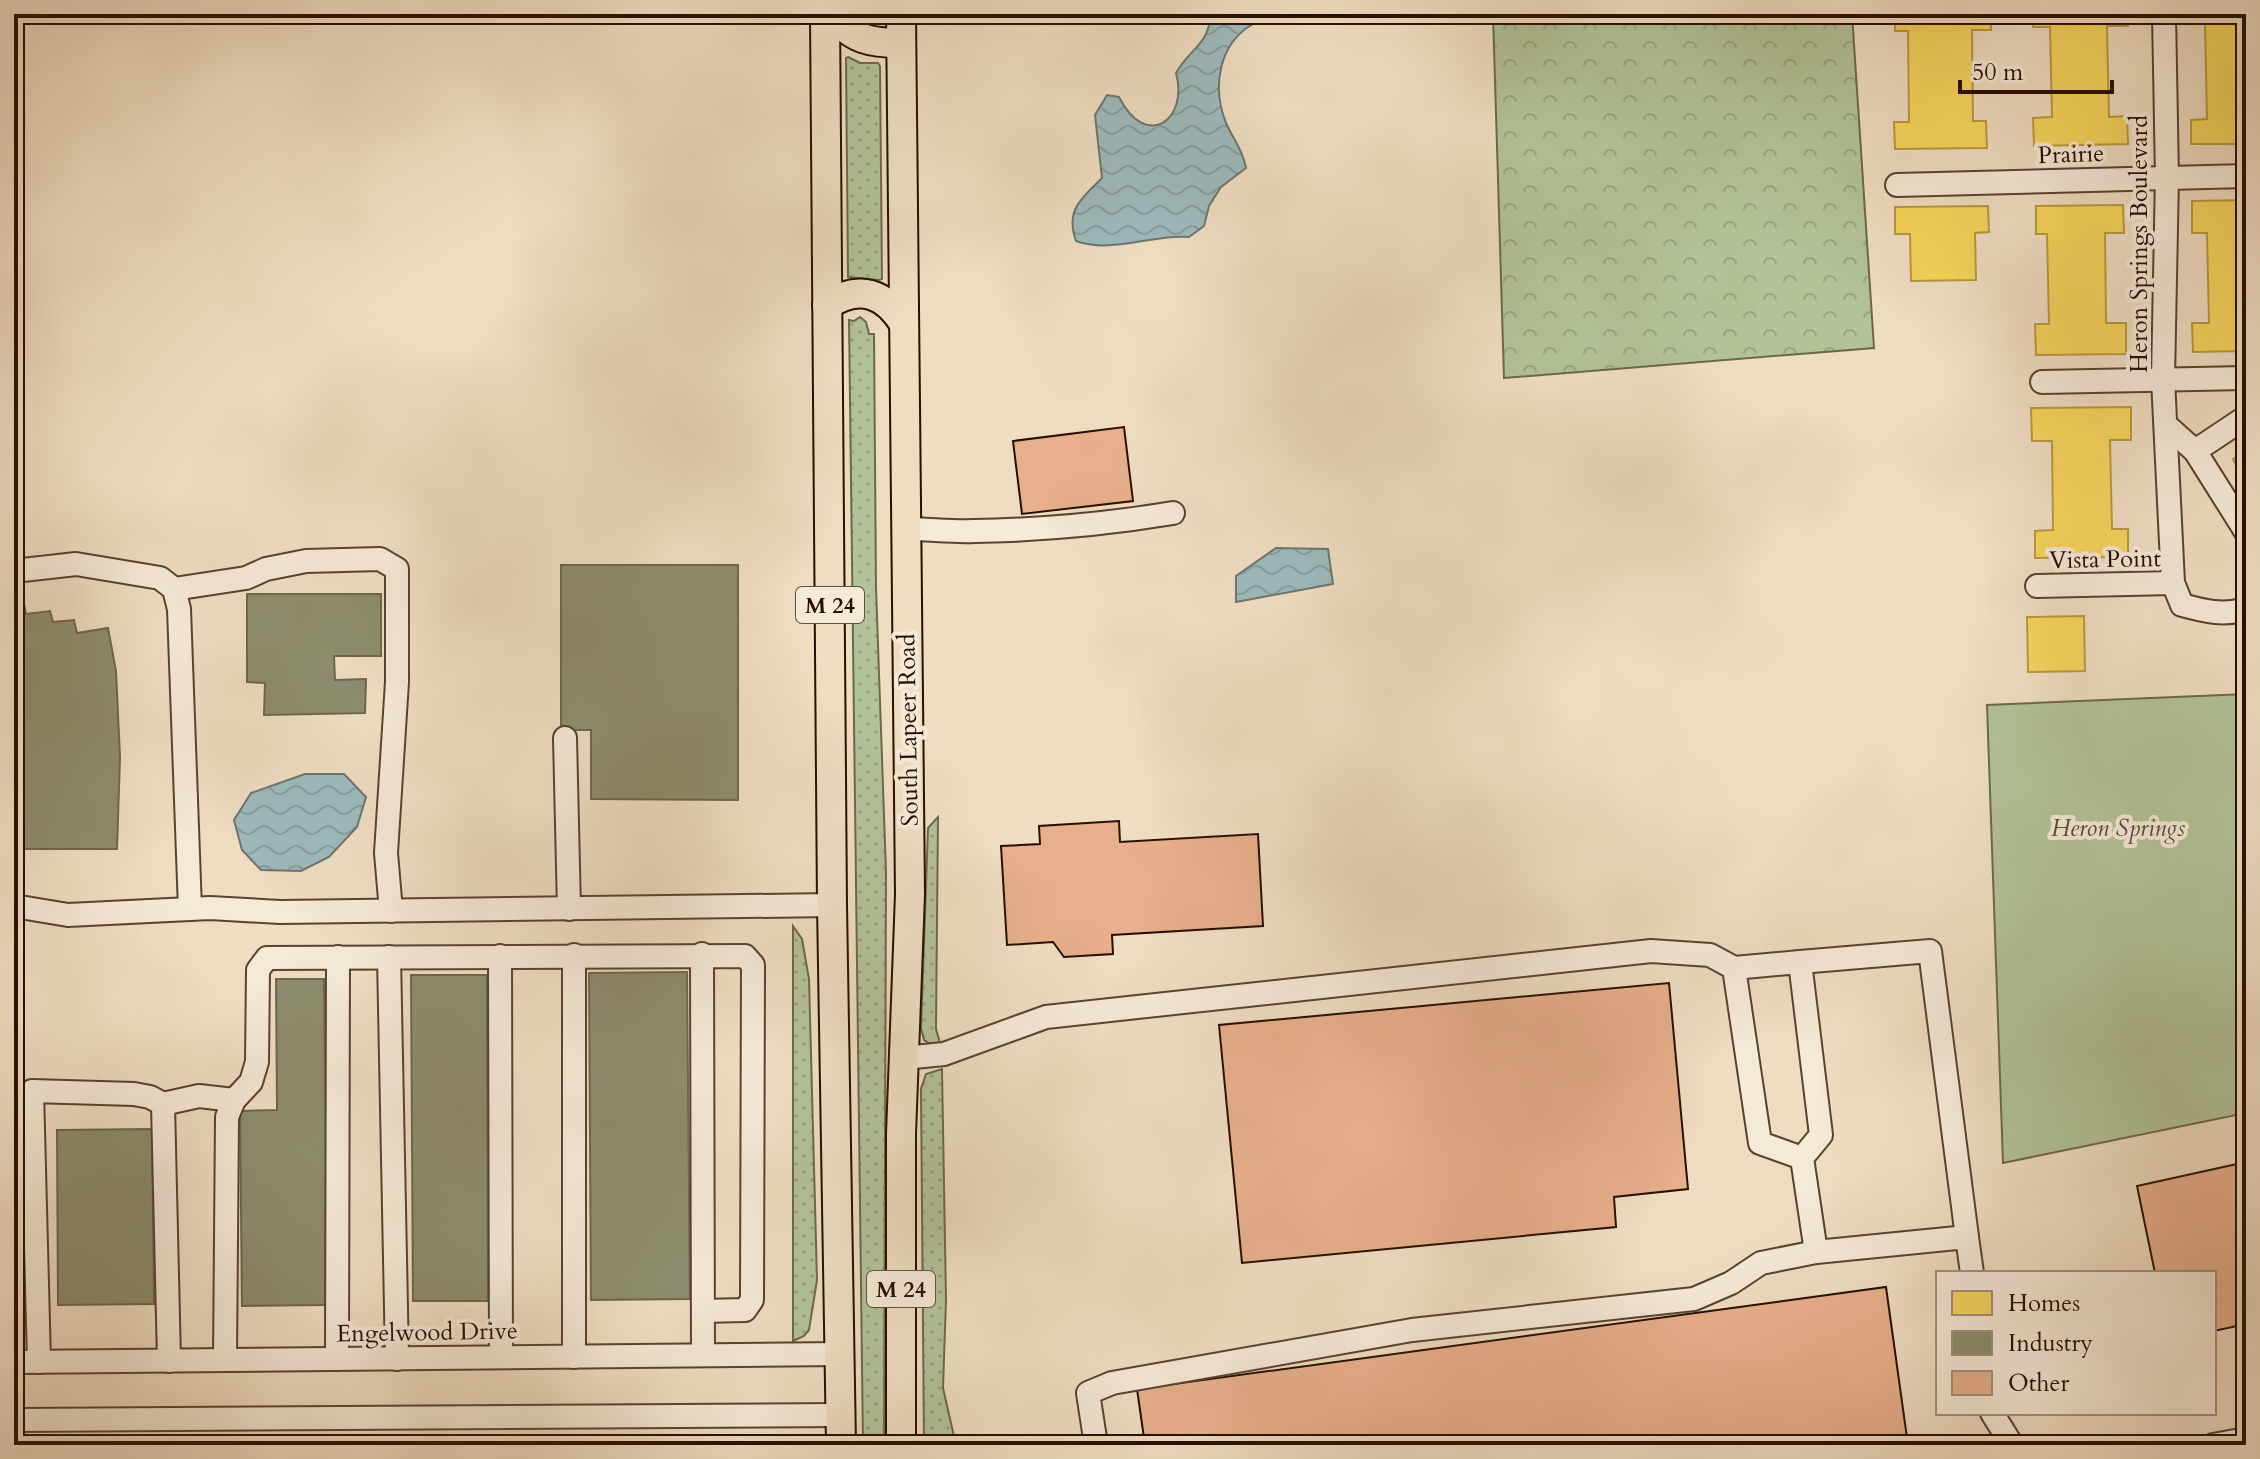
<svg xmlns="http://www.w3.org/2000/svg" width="2260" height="1459" font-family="Cardo,serif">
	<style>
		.grass { fill: url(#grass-dots); stroke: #6d684c; stroke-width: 2 }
		.forest { fill: url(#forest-crowns); stroke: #6d684c; stroke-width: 2 }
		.park { fill: #b2c299; stroke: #6d684c; stroke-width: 2 }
		.water { fill: url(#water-waves); stroke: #6e7571; stroke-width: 2 }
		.homes { fill: #f6d55c; stroke: #b89940; stroke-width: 2 }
		.industry { fill: #8c8c6e; stroke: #6e664d; stroke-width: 2 }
		.building { fill: #e7af8c; stroke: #280e00; stroke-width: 2 }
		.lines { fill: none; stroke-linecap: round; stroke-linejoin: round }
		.minor-casing { stroke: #5a4230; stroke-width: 26 }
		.major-casing { stroke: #280e00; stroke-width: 32 }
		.minor { stroke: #f5e9d7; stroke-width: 22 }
		.major { stroke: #efddc2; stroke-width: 28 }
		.labels { text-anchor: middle; stroke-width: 8; stroke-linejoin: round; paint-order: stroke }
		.shield { fill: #f5e9d7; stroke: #665040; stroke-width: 2 }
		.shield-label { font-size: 22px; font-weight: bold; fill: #280e00 }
		.street-label { font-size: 24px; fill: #280e00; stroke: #f5e9d7 }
		.park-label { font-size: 24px; font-style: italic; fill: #584d36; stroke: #f5e9d7 }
	</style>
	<defs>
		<pattern id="grass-dots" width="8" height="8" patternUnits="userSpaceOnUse" patternTransform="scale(2)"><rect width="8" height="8" fill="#b2c299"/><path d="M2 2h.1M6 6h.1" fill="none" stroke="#99a682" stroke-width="1.8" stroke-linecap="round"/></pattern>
		<pattern id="forest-crowns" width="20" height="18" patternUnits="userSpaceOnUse" patternTransform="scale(2)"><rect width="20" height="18" fill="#b2c299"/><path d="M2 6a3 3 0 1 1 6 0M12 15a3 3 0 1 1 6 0" fill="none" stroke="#99a682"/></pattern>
		<pattern id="water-waves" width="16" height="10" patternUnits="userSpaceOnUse" patternTransform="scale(2)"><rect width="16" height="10" fill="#9dbabd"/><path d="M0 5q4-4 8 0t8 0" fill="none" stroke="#879fa1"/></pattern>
	</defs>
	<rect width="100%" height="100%" fill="#efddc2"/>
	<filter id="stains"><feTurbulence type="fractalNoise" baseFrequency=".0025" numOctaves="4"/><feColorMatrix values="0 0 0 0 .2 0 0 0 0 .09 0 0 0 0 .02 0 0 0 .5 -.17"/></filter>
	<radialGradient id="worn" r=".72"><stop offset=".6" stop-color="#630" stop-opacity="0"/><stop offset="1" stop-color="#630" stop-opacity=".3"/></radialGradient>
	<g class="grass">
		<polygon points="848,57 860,63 878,63 880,66 882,279 879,280 848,277 846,58"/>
		<polygon points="860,317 866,322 869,334 874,334 876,588 886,872 884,1445 863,1445 849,320 854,321"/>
		<polygon points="938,817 936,1029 940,1043 929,1043 924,1040 921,1028 928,828"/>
		<polygon points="793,926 802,939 809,979 817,1280 809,1330 804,1336 793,1341"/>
		<polygon points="942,1069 946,1300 943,1388 956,1445 924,1445 921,1089 926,1074"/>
	</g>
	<polygon class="forest" points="1493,14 1852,14 1874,348 1504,378"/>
	<polygon class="park" points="2246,694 2246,1113 2003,1163 1987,705"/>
	<g class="water">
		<path d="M1211,14H1289C1278,17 1263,18 1253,24C1218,44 1212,88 1226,123C1233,139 1243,150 1246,168L1221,187L1209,206L1204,226L1189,237C1152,234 1112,254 1076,241C1065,210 1081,199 1102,178L1095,115L1107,95L1119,97C1146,151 1189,120 1176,73C1190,48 1208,46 1211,14Z"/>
		<polygon points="1276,548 1328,549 1333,584 1236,602 1236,576"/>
		<polygon points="305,774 344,774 366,797 357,827 329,857 301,871 261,870 242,850 234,820 251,793"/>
	</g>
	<g class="homes">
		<polygon points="1895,14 1991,14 1991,30 1972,30 1973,121 1986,121 1987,148 1895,149 1894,122 1909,122 1908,31 1895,31"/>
		<polygon points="2033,14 2128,14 2128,26 2107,26 2109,117 2127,116 2128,144 2034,146 2033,118 2052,117 2050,27 2033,27"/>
		<polygon points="2192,14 2246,14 2246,144 2191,144 2191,120 2207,119 2205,23 2192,23"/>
		<polygon points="2246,200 2246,351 2193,352 2192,323 2209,323 2207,233 2192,233 2192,201"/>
		<polygon points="2123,205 2124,233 2105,233 2106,323 2126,323 2126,354 2036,355 2035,324 2049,324 2047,234 2036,234 2036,206"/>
		<polygon points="1988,206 1989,232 1975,233 1976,280 1911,281 1910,234 1895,234 1895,207"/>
		<polygon points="2131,407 2131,440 2110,440 2112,529 2128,529 2128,557 2035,558 2035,531 2053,530 2052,441 2032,441 2031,408"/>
		<polygon points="2246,452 2246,481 2244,482 2233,459"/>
		<polygon points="2084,616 2085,671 2028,672 2027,617"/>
	</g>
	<g class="industry">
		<polygon points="561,565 738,565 738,800 591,799 591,730 561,730"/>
		<polygon points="22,594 26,614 50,611 53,622 74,620 77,633 108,628 116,671 120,757 117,849 14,849 14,596"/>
		<polygon points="247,594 381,594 381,656 334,656 335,680 366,679 365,713 264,715 265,683 247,682"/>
		<polygon points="687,972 690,1299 591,1300 589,973"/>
		<polygon points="411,975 487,975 488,1301 413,1301"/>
		<polygon points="276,979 324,979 328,1305 242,1306 240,1111 277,1110"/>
		<polygon points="152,1129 154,1304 58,1305 57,1130"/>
	</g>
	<g class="building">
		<polygon points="1124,427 1133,501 1022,514 1013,441"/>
		<polygon points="1119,821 1120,842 1258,834 1263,926 1112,935 1113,954 1064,957 1053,942 1007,945 1001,846 1040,844 1039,826"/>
		<polygon points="1669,983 1688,1189 1614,1197 1616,1227 1242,1263 1219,1025"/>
		<polygon points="2246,1162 2246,1324 2214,1331 2214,1273 2155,1273 2137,1186"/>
		<polygon points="1886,1287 1908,1445 1145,1445 1137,1389"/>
	</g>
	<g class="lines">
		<g class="minor-casing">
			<g id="minor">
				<path d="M2164,14L2167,177L2163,379L2173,583L2182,605C2204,611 2223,616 2246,609"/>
				<polyline points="1897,185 2246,176"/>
				<polyline points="2042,382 2246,378"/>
				<polyline points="2167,426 2195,451 2246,532"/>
				<polyline points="2195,451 2246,417"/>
				<path d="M906,529C929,529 952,532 974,531C1041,530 1107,524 1173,513"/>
				<polyline points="14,571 76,564 160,578 174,589 179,609 190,909"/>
				<polyline points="2037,586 2173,583"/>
				<polyline points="174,589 246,578 266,569 306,561 380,559 397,569 397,682 386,853 391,911"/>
				<polyline points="565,738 569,909"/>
				<polyline points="14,906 68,915 210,908 280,912 832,905"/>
				<polyline points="702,954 703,1355"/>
				<polyline points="574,955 574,1357"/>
				<polyline points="500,956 501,1357"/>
				<polyline points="389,957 397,1359"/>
				<polyline points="1800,962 1930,951 1967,1237"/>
				<polyline points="1734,968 1800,962 1821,1135 1802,1158 1816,1252"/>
				<polyline points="904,1058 944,1054 1046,1017 1651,951 1710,955 1734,968 1760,1143 1802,1158"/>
				<polyline points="163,1104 199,1096 234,1100"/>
				<polyline points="337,1359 338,957"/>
				<polyline points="225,1360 227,1117 234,1100 251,1082 257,1062 258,970 267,958 745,956 753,965 752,1300 745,1310 703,1311"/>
				<polyline points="14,1362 840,1354"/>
				<polyline points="39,1362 32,1091 134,1094 150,1097 163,1104 169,1361"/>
				<polyline points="1992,1413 2012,1445"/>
				<polyline points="14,1420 841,1415"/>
				<polyline points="1096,1445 1088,1393 1112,1383 1412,1330 1694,1299 1731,1283 1761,1263 1816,1252 1967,1237 1972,1273"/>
				<polyline points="2213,1445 2246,1439"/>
			</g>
		</g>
		<g class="major-casing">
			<g id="major">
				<polyline points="825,14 832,905 841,1445"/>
				<path d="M833,14C851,40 872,43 901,43"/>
				<path d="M827,305C860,284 885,293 904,324"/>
				<polyline points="901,1445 901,1134 910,894 901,14"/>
			</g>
		</g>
		<use href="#minor" class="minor"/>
		<use href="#major" class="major"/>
	</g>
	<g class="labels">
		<g class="shield">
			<rect x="796" y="587" width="68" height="36" rx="6"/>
			<rect x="867" y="1271" width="68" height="36" rx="6"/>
		</g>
		<g class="shield-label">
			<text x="830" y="613">M 24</text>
			<text x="901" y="1297">M 24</text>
		</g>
		<g class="street-label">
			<text transform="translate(2071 154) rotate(-2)" y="8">Prairie</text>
			<text transform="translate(2139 244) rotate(-90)" y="8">Heron Springs Boulevard</text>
			<text transform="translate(2105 559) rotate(-1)" y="8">Vista Point</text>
			<text transform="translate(908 730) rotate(-91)" y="8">South Lapeer Road</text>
			<text transform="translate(427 1332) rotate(-1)" y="8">Engelwood Drive</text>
		</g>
		<g class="park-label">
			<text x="2118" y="836">Heron Springs</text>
		</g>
	</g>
	<rect width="2260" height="1459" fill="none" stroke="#efddc2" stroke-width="48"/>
	<rect x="16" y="16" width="2228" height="1427" fill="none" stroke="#280e00" stroke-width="4"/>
	<rect x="24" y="24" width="2212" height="1411" fill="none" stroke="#280e00" stroke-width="2"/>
	<rect x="1936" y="1271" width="280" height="144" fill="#f5e9d7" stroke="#a39181" stroke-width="2"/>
	<rect x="1952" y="1291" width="40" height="24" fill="#f6d55c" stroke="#a39181" stroke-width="2"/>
	<text x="2008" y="1311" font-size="24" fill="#280e00">Homes</text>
	<rect x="1952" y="1331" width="40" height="24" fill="#8c8c6e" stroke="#a39181" stroke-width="2"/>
	<text x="2008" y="1351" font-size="24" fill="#280e00">Industry</text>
	<rect x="1952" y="1371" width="40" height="24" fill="#e7af8c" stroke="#a39181" stroke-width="2"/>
	<text x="2008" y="1391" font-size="24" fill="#280e00">Other</text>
	<path d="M1960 80v12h152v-12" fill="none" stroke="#280e00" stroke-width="4"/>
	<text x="1972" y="80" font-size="24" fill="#280e00" stroke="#f5e9d7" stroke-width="6" paint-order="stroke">50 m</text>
	<rect width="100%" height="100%" filter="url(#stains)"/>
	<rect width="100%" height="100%" fill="url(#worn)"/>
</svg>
